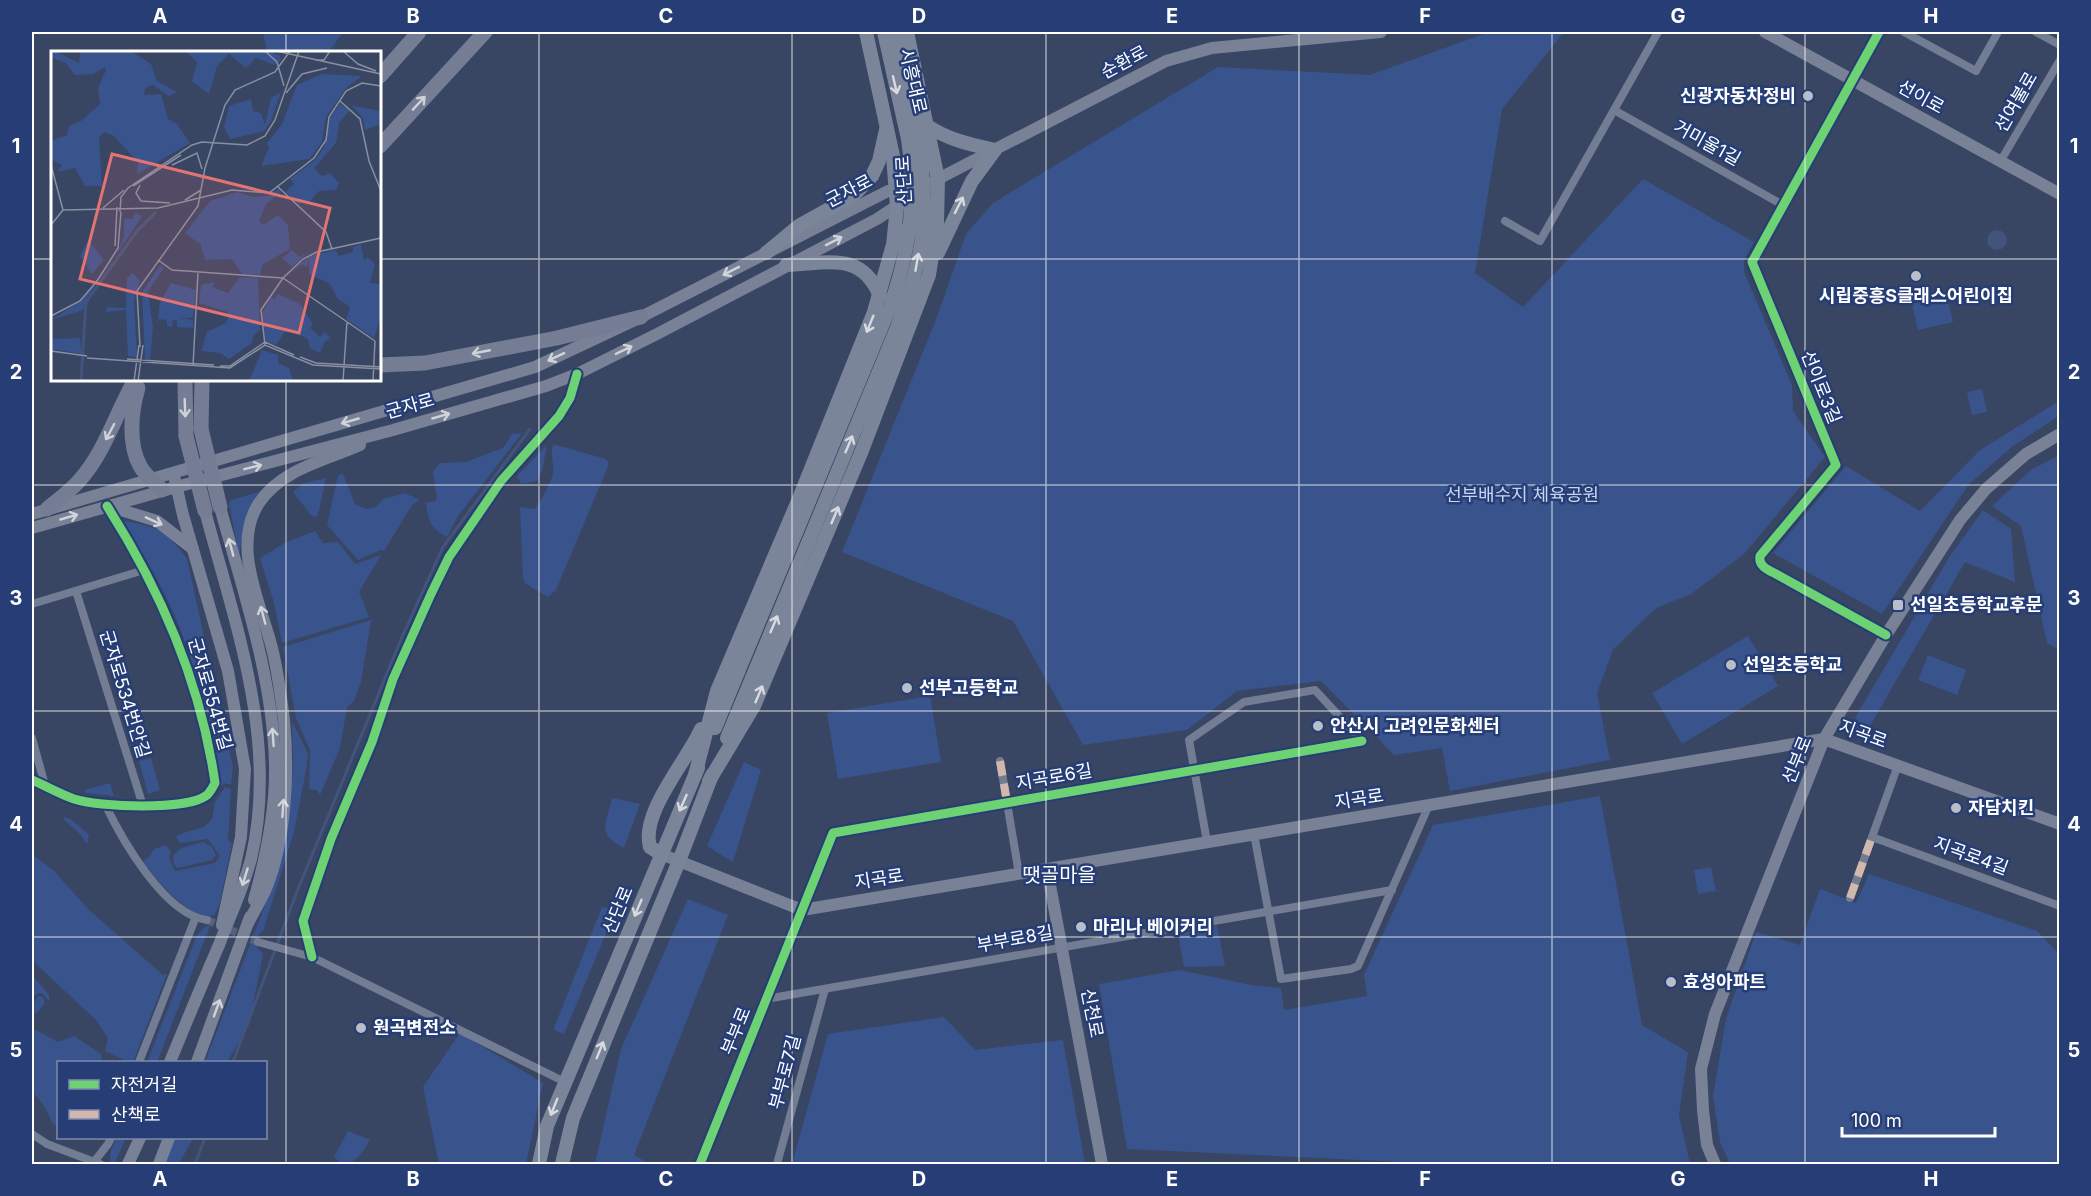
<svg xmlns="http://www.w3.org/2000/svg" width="2091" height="1196" font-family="Inter,'Noto Sans KR',sans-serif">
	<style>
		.green { fill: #39548d }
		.water { fill: #43547c }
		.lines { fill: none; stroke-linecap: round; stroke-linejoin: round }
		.stream { stroke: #43547c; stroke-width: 3 }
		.street-tunnel { stroke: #56617a; stroke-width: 8; stroke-dasharray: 8 4; stroke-linecap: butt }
		.street { stroke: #727c92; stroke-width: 8 }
		.secondary { stroke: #788196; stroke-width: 12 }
		.primary { stroke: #7b8599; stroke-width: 14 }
		.highway { stroke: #747d93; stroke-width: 15 }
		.primary-bridge { stroke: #7b8599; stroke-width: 14 }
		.highway-bridge { stroke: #747d93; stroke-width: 15 }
		.quiet { stroke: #d1b7ad; stroke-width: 8; stroke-dasharray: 15 8; stroke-linecap: butt }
		.cycleway-casing { stroke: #263e75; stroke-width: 13 }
		.cycleway { stroke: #6cd273; stroke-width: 9 }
		.oneway { stroke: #d7dae0 }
		.oneway2 { stroke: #ced2d9 }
		.oneway3 { stroke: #d0d3da }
		.grid { fill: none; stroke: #fff; stroke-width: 1.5; stroke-opacity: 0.55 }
		.poi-dot { fill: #b9bec8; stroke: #263e75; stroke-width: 2 }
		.labels { text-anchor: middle; stroke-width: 5; stroke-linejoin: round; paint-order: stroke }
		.street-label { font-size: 18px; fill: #fff; stroke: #263e75 }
		.poi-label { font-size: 18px; font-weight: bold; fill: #fff; stroke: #263e75; text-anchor: start }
		.park-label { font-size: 18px; fill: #c8d5f2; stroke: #263e75 }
		.neighbourhood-label { font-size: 20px; fill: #fff; stroke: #263e75 }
		.inset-river { fill: none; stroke: #43547c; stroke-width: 3 }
		.inset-road { fill: none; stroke: #888fa1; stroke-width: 1.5 }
		.view { fill: #e47373; fill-opacity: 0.15; stroke: #e47373; stroke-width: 3 }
		.inset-edge { fill: none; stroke: #fff; stroke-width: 3 }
		.neatline { fill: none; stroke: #fff; stroke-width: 2 }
		.grid-label { font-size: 20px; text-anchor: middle; font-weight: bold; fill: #fff }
	</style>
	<rect width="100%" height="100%" fill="#384563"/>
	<g class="green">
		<polygon points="263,32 343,32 329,52 267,52"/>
		<polygon points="1489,32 1564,32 1502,109 1475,273 1523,307 1643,179 1754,242 1744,260 1744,272 1792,385 1793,411 1825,457 1744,554 1691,594 1656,608 1613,650 1597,693 1610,760 1450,791 1442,748 1394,755 1321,681 1237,691 1187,730 1083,745 1013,621 842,552 937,317 966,234 993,203 1218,67 1370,75"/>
		<polygon points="1947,296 1953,322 1918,330 1912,304"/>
		<polygon points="1982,389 1987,412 1972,415 1967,392"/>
		<polygon points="2059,401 2059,416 2013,446 1969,484 1882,614 1773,553 1846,466 1920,511 1980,450"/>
		<path d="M523,432L458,516L447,537C431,529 428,520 426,503L435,501L437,498L433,472L440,463L466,462L503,448L513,433L518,434Z"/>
		<path d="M553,444L606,459L609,464L556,590L548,597L526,584L523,579L520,507L535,509C540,502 552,481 553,473C554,462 550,456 553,444Z"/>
		<polygon points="547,445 542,471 537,481 521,484 517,476"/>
		<polygon points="2059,455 2059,650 2047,643 2021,526 1992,506 2031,470"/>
		<polygon points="343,474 355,504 366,509 376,507 383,499 405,493 420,500 412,505 384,551 381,550 358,560 327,525 338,475"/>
		<polygon points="326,478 318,515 315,517 311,515 293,492 304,483"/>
		<polygon points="259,492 261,492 246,519 239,554 229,504 231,500"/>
		<polygon points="1983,510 2011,529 2015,582 1965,562 1864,736 1854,733 1851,725 1950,556"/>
		<path d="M124,521C159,527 166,530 187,559L233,767L231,785L225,783L220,787C209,719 194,650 162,589C151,566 137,544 124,521Z"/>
		<polygon points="315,531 323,543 338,542 355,564 381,555 359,592 369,617 282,643 274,603 260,558 285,543"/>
		<polygon points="371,620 361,682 354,701 347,707 340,748 320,795 317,790 309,789 310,750 296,718 283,647"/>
		<polygon points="1748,636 1778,686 1682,744 1652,693"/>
		<polygon points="1928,655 1966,670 1957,695 1918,680"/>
		<polygon points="930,696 941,762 838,779 827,713"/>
		<polygon points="292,722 308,753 306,770 294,832 263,931 259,934 256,946 263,954 249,1025 227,1062 205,1062 274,882 290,805 293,761"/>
		<polygon points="151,758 160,790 148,794 139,761"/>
		<polygon points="744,762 761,770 733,862 707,846"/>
		<polygon points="110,783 114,796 86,793 84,790"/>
		<path d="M225,787L231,789L228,840L232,844L220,902L214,916C208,915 205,917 200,915C182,908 152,877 143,861L149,857L154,849L166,845L171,852L169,858L175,871L215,863L220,856L208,839L180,843L176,837L180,834L204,827L212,819L215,802Z"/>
		<polygon points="1600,796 1642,1025 1688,1052 1679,1115 1690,1164 1404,1164 1403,1162 1127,1149 1099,984 1180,970 1251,985 1281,988 1284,1010 1367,996 1364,975 1433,825"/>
		<path d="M612,798L640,804L624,848C596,833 606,826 612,798Z"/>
		<polygon points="64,817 71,819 89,835 87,844 81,835 63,819"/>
		<polygon points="203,842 212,847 216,855 212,860 178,868 174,865 173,856 181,848"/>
		<polygon points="32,854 54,871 89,910 163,975 167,974 133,1062 124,1062 124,1060 105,1051 108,1038 96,1020 36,964 32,958"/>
		<polygon points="1711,867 1716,891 1698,894 1694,870"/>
		<polygon points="1869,874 2037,931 2059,954 2059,1164 1730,1164 1720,1142 1713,1096 1726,1019 1756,932 1800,945 1820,889 1856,903"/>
		<polygon points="688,899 728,915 634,1155 650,1164 595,1164 621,1049"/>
		<polygon points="602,907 614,910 615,912 564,1034 555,1030 554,1028"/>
		<polygon points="210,926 157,1062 147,1062 197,935 205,927"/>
		<polygon points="1217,926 1225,966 1184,967 1178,934"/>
		<polygon points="32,975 49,995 49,1001 42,993 37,994 32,998"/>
		<polygon points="38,996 43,997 45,1003 39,1011 32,1015 32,1006"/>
		<polygon points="944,1017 975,1050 1063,1040 1085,1164 792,1164 828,1034"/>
		<polygon points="32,1028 58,1042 74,1036 101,1054 102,1062 58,1062 58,1126 53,1124 44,1106 32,1091"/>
		<polygon points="460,1033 543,1083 526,1164 439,1164 423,1087"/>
		<path d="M348,1131L370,1140C363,1151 356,1165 342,1164L334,1157Z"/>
		<polygon points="116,1138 126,1138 114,1164 111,1164 110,1154"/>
		<polygon points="175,1138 193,1138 179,1164 165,1164"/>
	</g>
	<circle class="water" cx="1997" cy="240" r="10"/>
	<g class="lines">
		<g class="stream">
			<polyline points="233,1062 298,889 402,637 443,547 530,429"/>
			<polyline points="195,1164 205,1138"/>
		</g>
		<polyline class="street-tunnel" points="207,920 258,942"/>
		<g class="street">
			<path d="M1879,32L1752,262L1836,465L1760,556C1758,566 1768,570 1776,574L1886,635"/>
			<polyline points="1904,32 1976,71 1998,32"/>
			<polyline points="2036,32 2060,45"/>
			<polyline points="1614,110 1783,205"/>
			<polyline points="2000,162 2060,60"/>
			<polyline points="1505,221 1540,241 1658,32"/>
			<polyline points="76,591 143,806"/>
			<polyline points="32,604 144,570"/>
			<polyline points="32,738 45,785"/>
			<polyline points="1000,761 1019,874"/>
			<path d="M32,780C46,786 60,794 74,799C98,807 188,811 207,795C210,792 213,787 215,783C201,683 161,591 107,506"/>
			<path d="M105,804C122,840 165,915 207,920"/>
			<polyline points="1254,834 1281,979 1351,969 1358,966 1429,805"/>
			<polyline points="1872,837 2060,906"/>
			<polyline points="1207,842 1189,740 1244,702 1315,690 1362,741"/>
			<polyline points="1850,898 1898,765"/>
			<polyline points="258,942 312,957 565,1082"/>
			<polyline points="312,957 303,921 331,839 372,742 393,679 431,594 449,557 501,481 559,416 570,398 577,374"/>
			<polyline points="766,999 1392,890"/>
			<polyline points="139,1062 195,919"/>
			<polyline points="32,1134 47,1144 100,1164"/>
			<polyline points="94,1162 108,1144 111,1138"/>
			<polyline points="700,1164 833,833 1362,741"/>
			<polyline points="777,1164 825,989"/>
		</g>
		<g class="secondary">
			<polyline points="1765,32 2060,194"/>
			<polyline points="175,480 183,515 228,671 245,769 241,837 222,925"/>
			<polyline points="111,507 157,521 193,549"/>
			<path d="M220,507C243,591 273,677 275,765C276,810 266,857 254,900"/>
			<polyline points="32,514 535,367 641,317 888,191 919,183"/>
			<polyline points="32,528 176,487 393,430 546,386 577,374 657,334 877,219 938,179 1166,61 1212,48 1381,32"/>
			<polyline points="661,854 802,910 1824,739 2060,824"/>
			<polyline points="1047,869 1102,1164"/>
			<path d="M248,923C254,911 262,899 267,886C286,838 289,771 284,720C281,696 278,672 272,648C261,604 231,546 259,503C282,469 324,461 360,445"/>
			<path d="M170,1062C186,1023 202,984 219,945C230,916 243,889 251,859C279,742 235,624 205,511"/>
			<polyline points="197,1062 250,917"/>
			<polyline points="128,1164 140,1138"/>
			<polyline points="159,1164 169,1138"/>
			<polyline points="1715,1164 1707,1145 1703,1110 1701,1069 1715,1014 1824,739 1886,635 1960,520 1986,489 2026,454 2060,434"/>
		</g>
		<g class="primary">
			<polyline points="866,32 893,156 897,207 893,245"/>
			<polyline points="884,32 908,139"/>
			<polyline points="896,32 919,137"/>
			<path d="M926,125C949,140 968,144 995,150L972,181L938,253"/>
			<polyline points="766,253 800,225 854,195 872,176 879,161 886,130"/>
			<path d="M786,265C826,264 861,250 880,296"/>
			<polyline points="715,728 738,672"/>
			<polyline points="727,738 752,678"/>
			<polyline points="695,775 717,691 798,501 874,312 892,248 897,237 904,231 917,230"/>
			<polyline points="709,781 754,706 861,453 929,275 937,224 938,179 907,32"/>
			<path d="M661,854L650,847C640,813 687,761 701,729"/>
			<polyline points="539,1164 547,1126 698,768"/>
			<polyline points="562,1164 573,1118 679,861 712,775"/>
		</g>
		<g class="highway">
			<polyline points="380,76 419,32"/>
			<polyline points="380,146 485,32"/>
			<polyline points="380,365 425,363 557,338 641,317"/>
			<polyline points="185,380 186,436"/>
			<path d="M138,388C131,411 128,444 140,466C145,475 155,483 162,490"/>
			<polyline points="201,429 202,380"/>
			<path d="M47,509C58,500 69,492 79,481C105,452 116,413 135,380"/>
		</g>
		<g class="primary-bridge">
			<path d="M738,672L890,307C910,248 917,200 908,139"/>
			<path d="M752,678L897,328C909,293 922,257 924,220C925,192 922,165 919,137"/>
		</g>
		<g class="highway-bridge">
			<polyline points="201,429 220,507"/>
			<polyline points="186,436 205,511"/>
		</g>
		<g class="quiet">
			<polyline points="1000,761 1007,802"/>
			<polyline points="1850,898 1872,837"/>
		</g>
		<g class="cycleway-casing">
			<g id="cycleway">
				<path d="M1879,32L1752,262L1836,465L1760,556C1758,566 1768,570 1776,574L1886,635"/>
				<path d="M32,780C46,786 60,794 74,799C98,807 188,811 207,795C210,792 213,787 215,783C201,683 161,591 107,506"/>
				<polyline points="312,957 303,921 331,839 372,742 393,679 431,594 449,557 501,481 559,416 570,398 577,374"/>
				<polyline points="700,1164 833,833 1362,741"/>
			</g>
		</g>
		<use href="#cycleway" class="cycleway"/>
	</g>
	<defs><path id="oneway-shaft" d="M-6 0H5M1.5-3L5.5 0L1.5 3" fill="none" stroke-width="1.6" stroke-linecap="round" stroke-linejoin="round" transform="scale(1.5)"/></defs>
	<g class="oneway">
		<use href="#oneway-shaft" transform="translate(895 85) rotate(77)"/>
		<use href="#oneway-shaft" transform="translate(959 205) rotate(-63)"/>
		<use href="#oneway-shaft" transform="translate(917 262) rotate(-80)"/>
		<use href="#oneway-shaft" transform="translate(870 324) rotate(112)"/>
		<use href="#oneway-shaft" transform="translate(849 444) rotate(-67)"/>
		<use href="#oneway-shaft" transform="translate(835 515) rotate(-67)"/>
		<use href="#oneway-shaft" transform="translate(774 624) rotate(-67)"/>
		<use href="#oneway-shaft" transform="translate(759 694) rotate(-67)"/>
		<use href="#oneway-shaft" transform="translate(683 803) rotate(114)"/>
		<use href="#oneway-shaft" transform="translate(638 908) rotate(113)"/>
		<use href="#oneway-shaft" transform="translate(600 1050) rotate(-68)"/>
		<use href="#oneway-shaft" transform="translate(554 1107) rotate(112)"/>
	</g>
	<g class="oneway2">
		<use href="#oneway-shaft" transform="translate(419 103) rotate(-47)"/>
		<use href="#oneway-shaft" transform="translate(481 352) rotate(169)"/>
		<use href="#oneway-shaft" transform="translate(185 408) rotate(88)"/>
		<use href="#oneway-shaft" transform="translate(110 432) rotate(118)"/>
	</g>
	<g class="oneway3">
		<use href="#oneway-shaft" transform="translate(834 241) rotate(-27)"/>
		<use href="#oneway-shaft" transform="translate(731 271) rotate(153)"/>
		<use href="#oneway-shaft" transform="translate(624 350) rotate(-26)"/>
		<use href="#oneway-shaft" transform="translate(556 357) rotate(155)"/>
		<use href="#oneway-shaft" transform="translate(441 416) rotate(-16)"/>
		<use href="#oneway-shaft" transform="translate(350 421) rotate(164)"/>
		<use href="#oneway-shaft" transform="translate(253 467) rotate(-14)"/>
		<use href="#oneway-shaft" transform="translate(69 517) rotate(-16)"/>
		<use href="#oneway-shaft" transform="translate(154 521) rotate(24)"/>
		<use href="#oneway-shaft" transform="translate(231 547) rotate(-105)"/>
		<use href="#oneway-shaft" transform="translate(263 615) rotate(-105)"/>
		<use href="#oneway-shaft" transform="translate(273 737) rotate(-94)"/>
		<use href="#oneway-shaft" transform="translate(283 808) rotate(-86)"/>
		<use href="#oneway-shaft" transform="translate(245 877) rotate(107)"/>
		<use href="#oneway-shaft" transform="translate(217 1008) rotate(-70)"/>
	</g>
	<path class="grid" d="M286,32V52M539,32V1164M792,32V1164M1046,32V1164M1299,32V1164M1552,32V1164M1805,32V1164M32,259H52M380,259H2060M286,380V1164M32,485H2060M32,711H2060M32,937H2060"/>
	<g class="poi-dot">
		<circle cx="1808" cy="96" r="6"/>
		<circle cx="1916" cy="276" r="6"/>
		<rect x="1892" y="599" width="12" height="12" rx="3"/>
		<circle cx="1731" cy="665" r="6"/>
		<circle cx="907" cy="688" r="6"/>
		<circle cx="1318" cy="726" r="6"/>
		<circle cx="1956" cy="808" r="6"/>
		<circle cx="1081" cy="927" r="6"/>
		<circle cx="1671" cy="982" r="6"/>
		<circle cx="361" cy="1028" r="6"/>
	</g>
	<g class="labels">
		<g class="street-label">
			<text transform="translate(1124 62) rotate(-28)" y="6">순환로</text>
			<text transform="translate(913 81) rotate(77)" y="6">시흥대로</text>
			<text transform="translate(1921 97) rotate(29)" y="6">선이로</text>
			<text transform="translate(2016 102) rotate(-60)" y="6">선여불로</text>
			<text transform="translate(1707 143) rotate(29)" y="6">거미울1길</text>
			<text transform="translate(904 180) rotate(-93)" y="6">산단로</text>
			<text transform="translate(849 191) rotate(-27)" y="6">군자로</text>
			<text transform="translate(1821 387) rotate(68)" y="6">선이로3길</text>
			<text transform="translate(410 406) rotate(-16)" y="6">군자로</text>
			<text transform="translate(125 694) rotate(73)" y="6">군자로534번안길</text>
			<text transform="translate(210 694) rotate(74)" y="6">군자로554번길</text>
			<text transform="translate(1863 734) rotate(20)" y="6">지곡로</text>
			<text transform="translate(1797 760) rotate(-68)" y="6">선부로</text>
			<text transform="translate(1054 777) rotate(-10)" y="6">지곡로6길</text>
			<text transform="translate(1359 799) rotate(-9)" y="6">지곡로</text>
			<text transform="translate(1971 856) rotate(20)" y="6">지곡로4길</text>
			<text transform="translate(879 879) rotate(-9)" y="6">지곡로</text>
			<text transform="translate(618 910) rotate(-67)" y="6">산단로</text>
			<text transform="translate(1015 939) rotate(-10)" y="6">부부로8길</text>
			<text transform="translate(1092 1013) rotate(79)" y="6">신천로</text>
			<text transform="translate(736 1031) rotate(-68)" y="6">부부로</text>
			<text transform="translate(785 1072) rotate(-75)" y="6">부부로7길</text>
		</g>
		<g class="poi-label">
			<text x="1796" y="102" text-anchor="end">신광자동차정비</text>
			<text x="1916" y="302" text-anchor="middle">시립중흥S클래스어린이집</text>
			<text x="1910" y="611">선일초등학교후문</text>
			<text x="1743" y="671">선일초등학교</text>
			<text x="919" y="694">선부고등학교</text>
			<text x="1330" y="732">안산시 고려인문화센터</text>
			<text x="1968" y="814">자담치킨</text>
			<text x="1093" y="933">마리나 베이커리</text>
			<text x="1683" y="988">효성아파트</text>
			<text x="373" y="1034">원곡변전소</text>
		</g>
		<g class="park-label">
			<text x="1522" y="501">선부배수지 체육공원</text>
		</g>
		<g class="neighbourhood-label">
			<text x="1059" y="882">땟골마을</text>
		</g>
	</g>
	<g transform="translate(51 51)">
		<rect width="330" height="330" fill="#384563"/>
		<path d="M5,0L28,12L29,1L80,0L100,13L106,30L126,41L118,45L102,34L94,37L93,44L110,43L117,68L126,73L139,92L86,123L87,111L63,85L53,81L48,87L51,135H34L24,117L6,121L11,114L0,108V90L16,84L18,75L30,70L49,53L47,37L55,19L54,16L42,23L24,24L15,12L1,7L0,1ZM216,0L229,5L230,9L223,14L205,7L195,17L178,3L166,15L158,43L141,30L146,11L135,1ZM271,23L311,25L295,37L275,66L271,91L258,108L210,115L218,97L216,92L230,75L246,34ZM230,41L220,70L213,80L179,88L173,76L178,55L200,48L202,60L210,62L214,74L220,47ZM289,53L299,59L288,72L285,92L263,117L271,125L279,122L288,132L285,139L268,140L256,154L252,150L248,153L234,141L243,133L239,128L264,109L273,96L279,67ZM301,55L330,60V73L314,79L312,67ZM227,138L230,141L215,153L208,170L212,174L227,164L237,174L239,198L212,213L209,224L191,223L181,208L154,209L150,194L134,182L159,150L186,141L202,146L217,145ZM84,161L91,166L35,248L32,259L0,269L30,250L66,202L73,185V168H82ZM37,189L53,209L41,223L29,205ZM310,193L313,210L316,206L324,213L319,232L330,233V265L323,287L295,268L299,256L287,248L279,233L258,223V210L257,209L256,216L251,213L235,227L250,212L260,205L284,199L288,205L302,201V196ZM278,194L254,204L241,216L231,207L241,199L248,206ZM109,214L113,217L97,240L102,277L99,308H94L91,242ZM82,222L89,230L83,249L86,306L77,305L75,259L55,261L56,256L75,257L76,227ZM189,226L207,227L209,279L202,285L201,292L178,308L169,302L150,300L156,281L175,272L177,266V261L148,252L150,234L164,231L161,236L177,242ZM120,232L145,239L142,267H127L142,269V277L126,276V269H122L121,276L116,275V269L107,268L109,251ZM227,243L249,253L262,273L259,277L269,286L273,281L280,287L274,290L269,302L259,297L257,288L243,281H234L225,294L215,290L211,262L220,246L224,248ZM29,287L31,303L0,298V288ZM211,299L227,304V312L238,317L242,330H198Z" fill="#39548d"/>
		<path class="inset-river" d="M30,330L35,251L86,180L105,161"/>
		<path class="inset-road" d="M214,0L226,11L233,35M225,0L330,23M292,0L307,13L325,20M264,9H273L279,0M235,42L251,23L276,17M289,50L309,68L318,110L330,140M0,114L12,159M121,114L146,102L151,118M89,134L85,142L90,150L119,152M82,135L130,104M226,135L275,181L281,198M134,149L150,139M52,157L73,139M12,159L107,157L181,139L218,142L263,107L275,89L278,66L295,40L311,32L330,35M69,161L70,146L77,137L141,94L151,91L196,94L214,85L224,69L248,0M0,174L12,159M64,195L66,156M107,209L121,219L232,227M232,227L324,290M0,265L29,250L46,230L67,197L70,161M214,294L210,259L232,227L252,208L266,201L330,187M89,296L86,240L147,155L154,117L174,54L184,39L224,21L239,0M0,300L36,305M249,306L265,312L330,316M36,307L179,317L214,294L262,314L330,318M76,308L163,314M142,315L147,221M169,315H179L214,291L243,304M83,330L88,294M87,330L92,294M292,330L296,270M322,330L324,290"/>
		<path class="view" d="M61,103L279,157L248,282L29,228Z"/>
		<rect width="330" height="330" class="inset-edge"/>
	</g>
	<rect width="2091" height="1196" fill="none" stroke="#263e75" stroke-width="66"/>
	<rect x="57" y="1061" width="210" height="78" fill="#263e75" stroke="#7d8bac" stroke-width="1.5"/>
	<rect x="69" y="1080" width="30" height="9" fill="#6cd273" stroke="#7d8bac" stroke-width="1.5"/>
	<text x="111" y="1091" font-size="18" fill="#ffffff">자전거길</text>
	<rect x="69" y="1110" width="30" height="9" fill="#d1b7ad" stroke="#7d8bac" stroke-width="1.5"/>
	<text x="111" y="1121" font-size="18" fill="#ffffff">산책로</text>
	<path d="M1842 1127v9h153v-9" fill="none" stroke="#ffffff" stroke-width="3"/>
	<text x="1851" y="1127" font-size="18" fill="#ffffff" stroke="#263e75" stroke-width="4.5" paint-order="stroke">100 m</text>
	<rect x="33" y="33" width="2025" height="1130" class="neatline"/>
	<g class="grid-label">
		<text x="160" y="23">A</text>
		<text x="413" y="23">B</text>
		<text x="666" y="23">C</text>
		<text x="919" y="23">D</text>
		<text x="1172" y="23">E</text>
		<text x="1425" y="23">F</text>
		<text x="1678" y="23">G</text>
		<text x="1931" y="23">H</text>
		<text x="16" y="153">1</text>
		<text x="2074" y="153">1</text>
		<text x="16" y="379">2</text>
		<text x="2074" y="379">2</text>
		<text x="16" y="605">3</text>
		<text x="2074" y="605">3</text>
		<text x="16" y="831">4</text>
		<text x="2074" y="831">4</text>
		<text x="16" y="1057">5</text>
		<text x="2074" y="1057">5</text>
		<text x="160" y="1186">A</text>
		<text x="413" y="1186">B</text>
		<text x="666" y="1186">C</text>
		<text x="919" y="1186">D</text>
		<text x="1172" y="1186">E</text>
		<text x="1425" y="1186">F</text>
		<text x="1678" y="1186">G</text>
		<text x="1931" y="1186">H</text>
	</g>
</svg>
